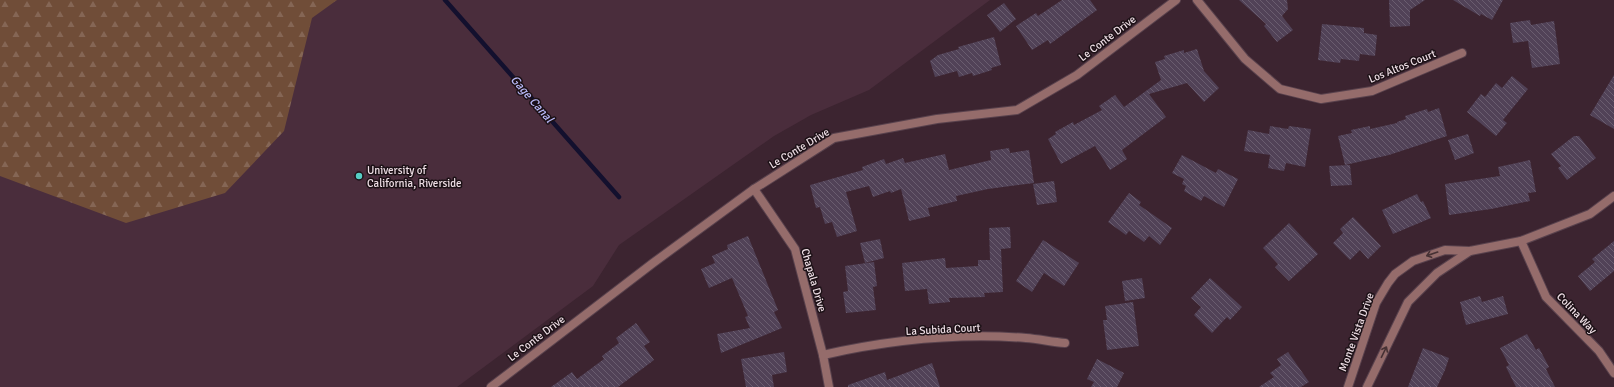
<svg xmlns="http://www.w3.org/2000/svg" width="1614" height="387" font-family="Signika,sans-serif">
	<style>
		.built { fill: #4a2d3c }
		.forest { fill: url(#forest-firs) }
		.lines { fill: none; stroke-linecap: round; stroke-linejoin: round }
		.stream { stroke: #13102e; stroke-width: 4.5 }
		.building { fill: url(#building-back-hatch) }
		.minor-casing { stroke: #59424d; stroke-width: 10 }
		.minor { stroke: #956c6b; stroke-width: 8 }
		.oneway { stroke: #463134 }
		.poi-dot { fill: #56cec4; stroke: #1c1116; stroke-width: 1.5 }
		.labels { text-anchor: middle; stroke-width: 3; stroke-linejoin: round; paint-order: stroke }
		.street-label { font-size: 11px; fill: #efdfe6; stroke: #1c1116 }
		.poi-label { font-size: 11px; fill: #efdfe6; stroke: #1c1116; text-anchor: start }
		.water-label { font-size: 12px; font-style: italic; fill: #b9b9f8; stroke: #1c1116 }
	</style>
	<defs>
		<pattern id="forest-firs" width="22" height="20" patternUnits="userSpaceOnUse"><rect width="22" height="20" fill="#704d38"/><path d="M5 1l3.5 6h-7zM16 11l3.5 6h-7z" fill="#856655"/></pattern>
		<pattern id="building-back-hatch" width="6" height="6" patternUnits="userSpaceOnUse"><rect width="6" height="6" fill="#514257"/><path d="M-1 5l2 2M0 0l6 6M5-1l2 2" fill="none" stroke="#6a5d6f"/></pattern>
	</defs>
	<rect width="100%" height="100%" fill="#3c2430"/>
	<polygon class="built" points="0,0 990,0 869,90 811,115 774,136 619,245 593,286 457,387 0,387"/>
	<polygon class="forest" points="0,0 337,0 312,18 284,131 225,193 126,223 0,176"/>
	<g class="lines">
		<polyline class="stream" points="445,0 619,197"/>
	</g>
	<g class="building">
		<polygon points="1062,0 1090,0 1097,10 1050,44 1048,40 1032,50 1016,26 1036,13 1038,16"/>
		<polygon points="1239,0 1287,0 1288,9 1282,16 1293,30 1277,42 1264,26 1266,24"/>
		<polygon points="1389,0 1425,0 1410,10 1410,26 1390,27"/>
		<polygon points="1453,0 1503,0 1492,20 1481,14 1480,16"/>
		<polygon points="1004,3 1016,19 1000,32 987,15"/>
		<polygon points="1530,20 1531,25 1554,21 1560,64 1532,68 1528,41 1513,43 1510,23"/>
		<polygon points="1322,24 1364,28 1364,33 1377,35 1375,56 1360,54 1359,61 1341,59 1340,63 1318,60"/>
		<polygon points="994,37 1001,65 991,68 992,70 973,76 972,73 959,77 957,71 935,77 930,61 938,55 959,49 958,47"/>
		<polygon points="1197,49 1204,71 1219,88 1204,102 1187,83 1149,94 1166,117 1122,150 1127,159 1110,170 1095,146 1061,164 1048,139 1056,134 1055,132 1073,122 1074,125 1102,110 1099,106 1115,95 1124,107 1161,80 1155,62 1165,59 1164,56 1184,50 1184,53"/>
		<polygon points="1614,75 1614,129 1590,115"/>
		<polygon points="1512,76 1528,89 1503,120 1507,123 1496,136 1467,112 1481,94 1485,97 1496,83 1502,88"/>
		<polygon points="1439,108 1447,136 1389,155 1345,165 1338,136 1352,133 1351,130 1370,126 1370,129 1397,123 1397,122 1406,119 1405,116 1427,109 1428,112"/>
		<polygon points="1270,126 1288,129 1289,126 1311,129 1305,167 1286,163 1284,171 1268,168 1270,155 1244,151 1248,130 1269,134"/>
		<polygon points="1468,134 1474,153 1455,160 1448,140"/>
		<polygon points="1574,136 1579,136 1596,158 1567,180 1558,168 1561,166 1551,154"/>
		<polygon points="1009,148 1010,153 1029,150 1034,183 988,189 956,196 957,201 928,208 930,216 909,221 901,189 891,193 890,191 873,197 869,186 846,192 857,231 837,237 832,222 825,224 820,207 816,208 810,185 863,170 862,167 884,159 886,164 903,158 905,163 945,154 949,170 991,160 990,151"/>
		<polygon points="1182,155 1216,173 1218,169 1238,179 1224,207 1204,196 1201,201 1184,191 1186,186 1182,184 1184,179 1172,173"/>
		<polygon points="1530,160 1536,192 1528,193 1530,201 1491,209 1449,215 1445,184 1500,176 1498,167"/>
		<polygon points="1350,165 1352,185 1331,186 1329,166"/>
		<polygon points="1054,181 1057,202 1037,205 1033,184"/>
		<polygon points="1129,193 1141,202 1139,205 1172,228 1160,245 1149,236 1144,242 1129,231 1126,235 1108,222"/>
		<polygon points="1417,194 1421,202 1423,201 1431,218 1393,234 1382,210"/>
		<polygon points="1353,217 1381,246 1368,259 1360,250 1350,260 1333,243 1343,233 1340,229"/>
		<polygon points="1289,223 1318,254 1289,281 1275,267 1278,264 1263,248"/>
		<polygon points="1010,227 1011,248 1001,249 1003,292 984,293 985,297 949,298 950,302 929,304 927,289 905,291 902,263 945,258 946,268 978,266 978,260 990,260 989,228"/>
		<polygon points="748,236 778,310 774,312 782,328 721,353 717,334 750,328 745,317 748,316 732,278 709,288 701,269 715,263 712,256 728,249 727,245"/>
		<polygon points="880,239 884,258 865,263 860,243"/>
		<polygon points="1043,240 1079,263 1064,286 1044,273 1032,292 1016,281"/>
		<polygon points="1614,241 1614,271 1590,291 1578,276 1595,262 1592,259"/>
		<polygon points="874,262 877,286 873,287 876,310 846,313 843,292 848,291 845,266"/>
		<polygon points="1142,278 1145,298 1125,301 1122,281"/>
		<polygon points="1210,278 1242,307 1230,320 1227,317 1212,333 1194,315 1201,307 1191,298"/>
		<polygon points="1480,296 1482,302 1503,296 1508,314 1466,325 1460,302"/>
		<polygon points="1133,302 1139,346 1107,350 1103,320 1107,320 1105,306"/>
		<polygon points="636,323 650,342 644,346 654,360 618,387 551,387 572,372 577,379 604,359 602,356 619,343 616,338"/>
		<polygon points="1527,334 1536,350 1539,348 1549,367 1546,369 1555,387 1516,387 1506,367 1509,365 1500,348"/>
		<polygon points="1423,348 1449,358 1445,370 1437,387 1408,387"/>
		<polygon points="784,352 787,372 772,375 774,387 746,387 741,359"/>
		<polygon points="1288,352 1309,382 1301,387 1259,387 1274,377 1270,373 1281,365 1277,359"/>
		<polygon points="1097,359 1124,373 1117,387 1091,387 1094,382 1087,379"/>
		<polygon points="932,363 940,387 848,387 848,385 885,372 887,380"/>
	</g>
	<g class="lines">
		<g class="minor-casing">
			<g id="minor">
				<polyline points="1197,0 1245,59 1280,89 1321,99 1372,91 1462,53"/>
				<polyline points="754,189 795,249 823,355 829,387"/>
				<polyline points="1521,241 1546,297 1599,351 1614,373"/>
				<path d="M823,355C889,340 959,333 1026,338C1039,339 1052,342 1065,343"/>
				<polyline points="491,387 653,263 754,189 834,138 937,119 1017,110 1077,75 1176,0"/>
				<polyline points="1348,387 1376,303 1388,283 1395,274 1413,261 1445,250 1470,251 1521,241 1590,214 1614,196"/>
				<polyline points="1367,387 1408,302 1437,273 1470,251"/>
			</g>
		</g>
		<use href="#minor" class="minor"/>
	</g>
	<defs><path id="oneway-shaft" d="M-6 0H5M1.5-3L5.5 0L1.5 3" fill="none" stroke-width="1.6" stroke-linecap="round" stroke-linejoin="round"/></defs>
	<g class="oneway">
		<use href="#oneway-shaft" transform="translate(1432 254) rotate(161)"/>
		<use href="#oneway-shaft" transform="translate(1384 352) rotate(-64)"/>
	</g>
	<circle class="poi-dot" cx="359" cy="176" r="4"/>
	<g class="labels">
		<g class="street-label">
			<text transform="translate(1107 38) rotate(-37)" y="4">Le Conte Drive</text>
			<text transform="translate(1402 66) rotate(-22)" y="4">Los Altos Court</text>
			<text transform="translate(799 148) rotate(-31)" y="4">Le Conte Drive</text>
			<text transform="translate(814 280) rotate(74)" y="4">Chapala Drive</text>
			<text transform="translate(1577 313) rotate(46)" y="4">Colina Way</text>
			<text transform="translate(943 329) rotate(-3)" y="4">La Subida Court</text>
			<text transform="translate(1356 332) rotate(-70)" y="4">Monte Vista Drive</text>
			<text transform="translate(536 338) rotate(-37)" y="4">Le Conte Drive</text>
		</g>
		<g class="poi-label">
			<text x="367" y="174">University of<tspan x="367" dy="13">California, Riverside</tspan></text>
		</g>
		<g class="water-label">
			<text transform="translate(532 99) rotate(49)" y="4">Gage Canal</text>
		</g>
	</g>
</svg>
